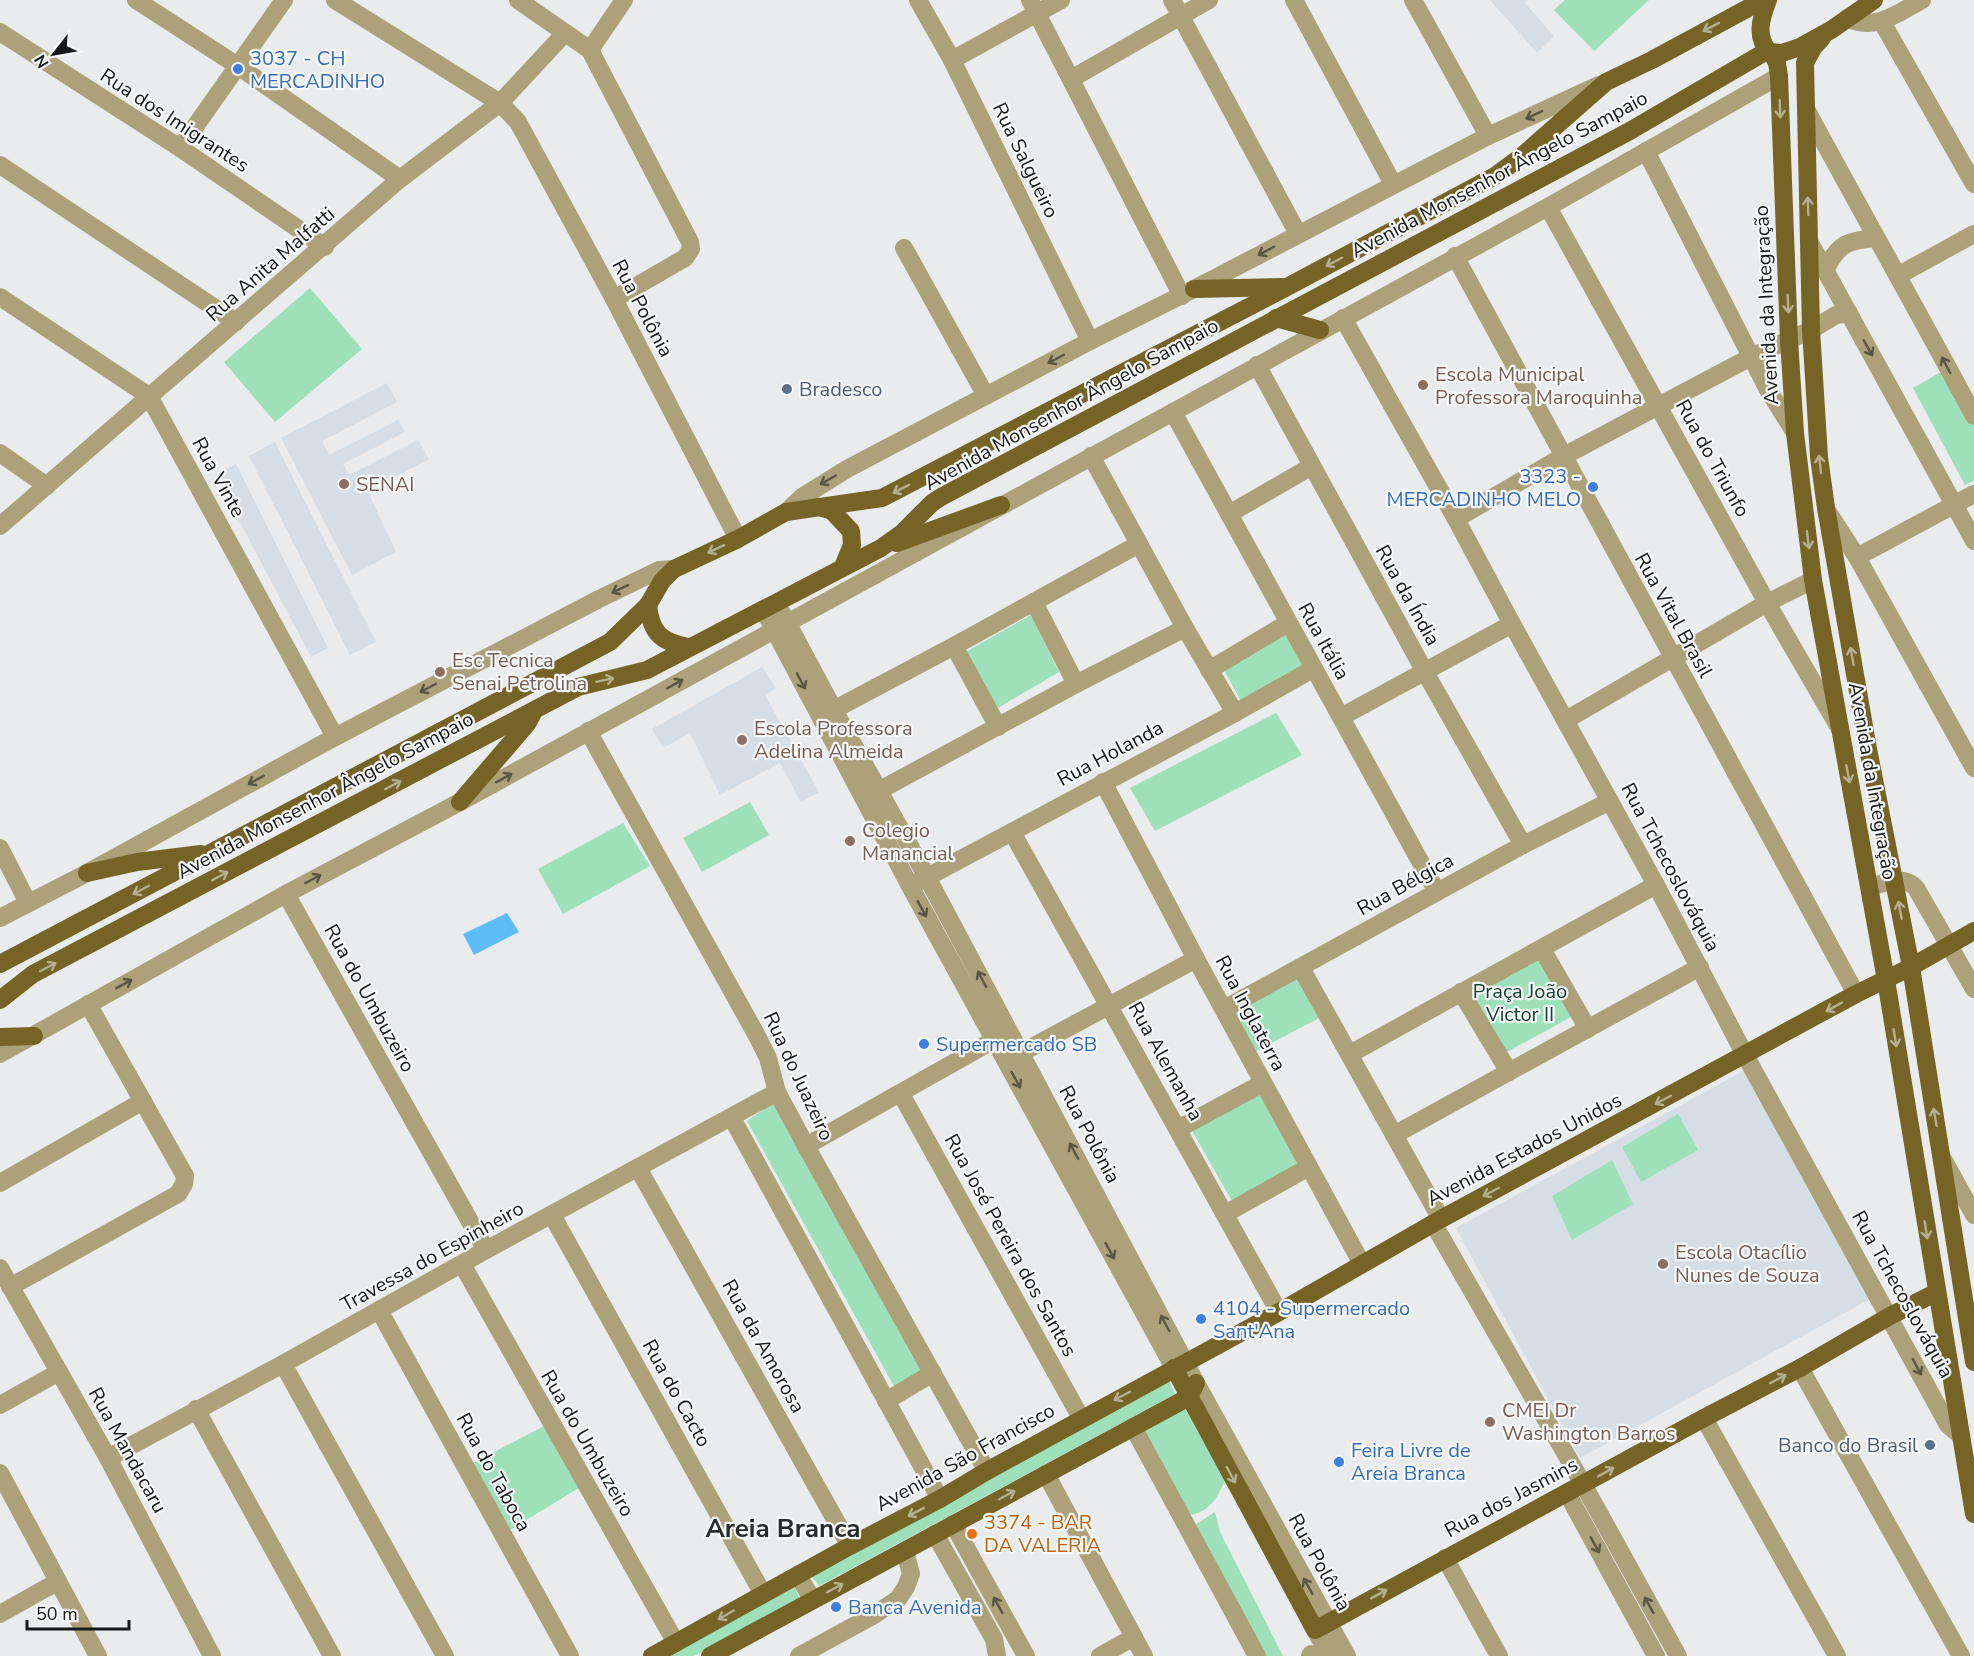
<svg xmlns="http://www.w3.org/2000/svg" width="1974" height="1656" font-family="'Nunito Sans',sans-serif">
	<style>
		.built { fill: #d5dee4 }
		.green { fill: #9de0ba }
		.water { fill: #5cbdf7 }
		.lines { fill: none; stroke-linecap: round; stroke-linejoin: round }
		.minor { stroke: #ada17a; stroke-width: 18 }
		.major { stroke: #756425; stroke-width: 18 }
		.oneway { stroke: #b6ae90 }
		.oneway2 { stroke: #5a5645 }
		.shop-dot { fill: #3f7fe0; stroke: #f6f8fa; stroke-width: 2 }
		.education-dot { fill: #8d6e63; stroke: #f6f8fa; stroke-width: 2 }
		.service-dot { fill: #5c6f8a; stroke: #f6f8fa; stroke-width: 2 }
		.food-dot { fill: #e8710a; stroke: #f6f8fa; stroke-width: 2 }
		.labels { text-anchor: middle; stroke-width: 4.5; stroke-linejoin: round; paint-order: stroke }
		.shop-label { font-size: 20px; fill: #366cbe; stroke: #f6f8fa; text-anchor: start }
		.street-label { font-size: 20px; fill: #171819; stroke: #f6f8fa }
		.education-label { font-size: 20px; fill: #785e54; stroke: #f6f8fa; text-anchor: start }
		.service-label { font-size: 20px; fill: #4e5e75; stroke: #f6f8fa; text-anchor: start }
		.park-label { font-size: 20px; fill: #15402b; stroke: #f6f8fa }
		.food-label { font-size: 20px; fill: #c56008; stroke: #f6f8fa; text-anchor: start }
		.district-label { font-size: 26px; font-weight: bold; fill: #282a2b; stroke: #f6f8fa }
	</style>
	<rect width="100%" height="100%" fill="#e9ebed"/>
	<g class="built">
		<polygon points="1490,0 1526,0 1524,2 1554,36 1537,53"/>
		<polygon points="387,383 397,402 322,441 329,455 398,420 405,432 343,464 349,475 418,440 429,459 368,492 396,552 352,575 281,438"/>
		<polygon points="275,442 376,642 350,655 249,456"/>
		<polygon points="236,464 328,648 311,657 215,475"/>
		<polygon points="762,667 776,688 765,695 819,792 801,802 780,763 720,795 690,733 663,748 652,729"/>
		<polygon points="1747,1069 1870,1299 1580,1458 1456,1228"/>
	</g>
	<g class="green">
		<polygon points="1565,0 1649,0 1594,51 1554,10"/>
		<polygon points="310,288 362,349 275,422 224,362"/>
		<polygon points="1946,369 1974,419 1974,481 1965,485 1913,388"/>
		<polygon points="1031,615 1059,672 996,709 962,654"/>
		<polygon points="1285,619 1309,668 1242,703 1217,657"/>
		<polygon points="1276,713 1302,755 1155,831 1130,788"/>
		<polygon points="750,802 769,835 702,872 683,838"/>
		<polygon points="623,823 650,866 563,914 538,869"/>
		<polygon points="1534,952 1571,1017 1505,1053 1469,990"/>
		<polygon points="1303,975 1325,1015 1256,1051 1234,1012"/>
		<polygon points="1262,1086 1304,1167 1234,1205 1190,1127"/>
		<polygon points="779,1099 928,1370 895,1388 747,1121"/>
		<polygon points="1678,1114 1698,1150 1641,1182 1622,1147"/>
		<polygon points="1612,1160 1633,1204 1572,1240 1552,1196"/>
		<polygon points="1169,1380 1175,1394 819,1586 810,1574"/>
		<path d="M1189,1406L1227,1477C1217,1496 1214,1509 1191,1515L1184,1509L1143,1430Z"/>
		<polygon points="546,1425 582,1486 510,1530 473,1463"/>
		<polygon points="1215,1512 1220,1532 1283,1656 1266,1656 1195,1525"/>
		<polygon points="793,1585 800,1599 694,1656 662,1656"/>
	</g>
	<polygon class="water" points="507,913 519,932 474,955 463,934"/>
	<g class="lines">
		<g class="minor">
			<polyline points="136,0 238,66 400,179"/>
			<polyline points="335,0 500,103 518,122 614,299 738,539"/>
			<polyline points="518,0 590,50 690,242 691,249 685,258 614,299"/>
			<polyline points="918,0 952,60 1090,341"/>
			<polyline points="1030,0 1182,296"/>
			<polyline points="1172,0 1298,234"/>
			<polyline points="1294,0 1393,184"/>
			<polyline points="1413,0 1488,136"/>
			<path d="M1847,18C1875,32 1898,13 1922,0"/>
			<polyline points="1882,22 1974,184"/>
			<polyline points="0,32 180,148 325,247"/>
			<polyline points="590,50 624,0"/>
			<polyline points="952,60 1061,0"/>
			<polyline points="1071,79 1209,0"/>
			<path d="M1806,109C1861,211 1919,313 1974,416"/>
			<polyline points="180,148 284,0"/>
			<polyline points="1646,151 1767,388 1795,433"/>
			<polyline points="0,165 236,322"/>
			<polyline points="1548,207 1767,603 1840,729"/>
			<polyline points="1809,241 1974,541"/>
			<polyline points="904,248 986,396"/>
			<polyline points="1455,256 1856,994"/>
			<path d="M1826,269C1838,244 1848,240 1876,238"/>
			<polyline points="1899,275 1974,234"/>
			<polyline points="0,297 149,396 335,737"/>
			<polyline points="1343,318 1456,519 1512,624 1656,885 1745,1055 1948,1425 1961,1436"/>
			<polyline points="1257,365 1425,672 1523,845"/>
			<polyline points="1173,412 1437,892"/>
			<polyline points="0,453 47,486"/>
			<polyline points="1091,456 1185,628 1235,713"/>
			<polyline points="1826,509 1857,557 1974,768"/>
			<polyline points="786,512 802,497 847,469 1090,341 1194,289 1488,136 1599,85"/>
			<polyline points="1229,514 1312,466"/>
			<polyline points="1456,519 1562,457 1751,357 1811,330 1836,315 1849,313"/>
			<polyline points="0,526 400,179 500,103 565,33"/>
			<polyline points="1857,557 1974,494"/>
			<polyline points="1034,602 1076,684"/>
			<polyline points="782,613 834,710 927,877 1196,1383 1347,1656"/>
			<polyline points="768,618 910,886 1174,1368"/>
			<polyline points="954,646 998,727"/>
			<polyline points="1209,670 1288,623"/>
			<polyline points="824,715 954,646 1139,544"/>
			<polyline points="1341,717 1512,624"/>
			<polyline points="1566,720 1767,603 1813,580"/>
			<polyline points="588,731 757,1036 768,1058 777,1092 806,1146 987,1471"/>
			<polyline points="1103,782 1196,959 1362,1264"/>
			<polyline points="869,796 1076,684 1185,628"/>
			<polyline points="1012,832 1279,1312"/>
			<polyline points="0,848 28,903"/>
			<polyline points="918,882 1235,713 1313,669"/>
			<path d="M1870,887C1885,883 1904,874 1916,888L1974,989"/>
			<polyline points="286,894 486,1250"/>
			<polyline points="0,918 87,873 335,737 599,599 659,570 674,569"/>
			<polyline points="1542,949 1588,1029"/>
			<polyline points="1301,968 1441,1219"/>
			<polyline points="1461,992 1509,1072"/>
			<polyline points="1224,1009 1523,845 1610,801"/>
			<polyline points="1021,1053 1196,959"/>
			<polyline points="0,1054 286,894 460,802 1548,207 1779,76"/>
			<polyline points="1350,1054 1656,885"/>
			<polyline points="901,1094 1081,1418"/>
			<polyline points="732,1118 940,1499"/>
			<polyline points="1178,1129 1263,1083"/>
			<polyline points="1394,1135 1700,967"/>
			<polyline points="806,1146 994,1040"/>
			<polyline points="1943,1159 1974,1215"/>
			<polyline points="638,1168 850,1546"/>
			<polyline points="0,1183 143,1101"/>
			<polyline points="1225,1214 1309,1167"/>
			<polyline points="552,1215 763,1594"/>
			<polyline points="1433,1223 1583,1484 1678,1656"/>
			<polyline points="462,1264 676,1643"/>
			<polyline points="0,1268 108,1458 212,1656"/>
			<polyline points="10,1287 178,1194 184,1184 185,1176 88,1004"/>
			<polyline points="379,1310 570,1656"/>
			<polyline points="283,1364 445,1656"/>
			<polyline points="1800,1368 1961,1656"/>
			<polyline points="886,1401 933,1373"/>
			<polyline points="0,1405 59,1372"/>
			<polyline points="196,1409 332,1656"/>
			<polyline points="1704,1418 1837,1656"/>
			<polyline points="1133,1427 1257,1656"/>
			<polyline points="108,1458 283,1364 486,1250 777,1092"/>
			<polyline points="0,1473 98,1656"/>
			<polyline points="1046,1474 1144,1656"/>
			<polyline points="1567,1493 1656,1656"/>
			<polyline points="953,1524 1026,1656"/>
			<polyline points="935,1534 994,1639 997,1656"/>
			<polyline points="1445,1558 1499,1656"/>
			<polyline points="798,1576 813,1600"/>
			<polyline points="0,1614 57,1582"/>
			<polyline points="1315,1630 1330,1656"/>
			<polyline points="799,1656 874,1615 898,1599 906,1587 911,1574 905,1551"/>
			<polyline points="1100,1656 1134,1637"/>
			<polyline points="1310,1656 1311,1654"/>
		</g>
		<g class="major">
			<path d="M1768,0C1761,18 1755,36 1769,52"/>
			<polyline points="1822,38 1813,48 1805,63 1811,330 1819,457 1826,508 1868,749 1911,967 1974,1362"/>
			<polyline points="1771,52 1777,63 1779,76 1789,340 1795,433 1813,580 1886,980 1974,1514"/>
			<polyline points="1194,289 1282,287"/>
			<polyline points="1276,318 1320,330"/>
			<polyline points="819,507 832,511 851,531 852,545 843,567"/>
			<polyline points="897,543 1001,505"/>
			<path d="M648,605C651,633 661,642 688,647"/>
			<polyline points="460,802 527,724 533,713"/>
			<polyline points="87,873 137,862 201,854"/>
			<polyline points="0,964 610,642 648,605 662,581 674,569 738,539 786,512 882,498 1287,287 1495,176 1522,156 1606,82 1652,60 1763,0"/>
			<polyline points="0,1000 33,974 578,687 647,670 881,548 902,533 932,503 941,497 1628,132 1765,52 1782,53 1800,47 1831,30 1874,0"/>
			<polyline points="0,1037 34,1036"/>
			<polyline points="1174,1368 1315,1630 1704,1418 1800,1368 1890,1316 1937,1292"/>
			<polyline points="652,1656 850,1546 940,1499 987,1471 1279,1312 1441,1219 1856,994 1911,967 1974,931"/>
			<polyline points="710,1656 1189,1397 1196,1383"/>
		</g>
	</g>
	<defs><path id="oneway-shaft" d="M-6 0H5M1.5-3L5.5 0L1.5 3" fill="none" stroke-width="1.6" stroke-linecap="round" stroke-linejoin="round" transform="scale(1.5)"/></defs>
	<g class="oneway">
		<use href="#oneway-shaft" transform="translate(1711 27) rotate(153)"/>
		<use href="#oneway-shaft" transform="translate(1780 109) rotate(88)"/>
		<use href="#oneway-shaft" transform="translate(1808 206) rotate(-92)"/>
		<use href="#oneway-shaft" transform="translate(1334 262) rotate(152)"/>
		<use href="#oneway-shaft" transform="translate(1788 304) rotate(88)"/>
		<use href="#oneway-shaft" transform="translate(1820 464) rotate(-97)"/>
		<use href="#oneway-shaft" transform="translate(901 489) rotate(153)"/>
		<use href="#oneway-shaft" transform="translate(1808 540) rotate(83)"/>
		<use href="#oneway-shaft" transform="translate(716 549) rotate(155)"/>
		<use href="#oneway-shaft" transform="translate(1852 656) rotate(-100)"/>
		<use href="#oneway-shaft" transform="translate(605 680) rotate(-12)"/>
		<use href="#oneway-shaft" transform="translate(1848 774) rotate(79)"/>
		<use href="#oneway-shaft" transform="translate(393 785) rotate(-28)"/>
		<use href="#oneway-shaft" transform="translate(220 876) rotate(-28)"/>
		<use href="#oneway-shaft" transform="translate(141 890) rotate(152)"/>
		<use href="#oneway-shaft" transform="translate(1900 910) rotate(-101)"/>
		<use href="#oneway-shaft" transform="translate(48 967) rotate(-28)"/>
		<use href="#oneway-shaft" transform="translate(1834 1007) rotate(151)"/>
		<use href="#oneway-shaft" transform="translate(1895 1038) rotate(81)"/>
		<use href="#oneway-shaft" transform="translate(1663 1100) rotate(152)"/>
		<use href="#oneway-shaft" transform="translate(1935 1117) rotate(-100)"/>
		<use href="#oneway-shaft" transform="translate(1491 1192) rotate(152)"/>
		<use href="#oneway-shaft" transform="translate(1926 1230) rotate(81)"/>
		<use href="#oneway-shaft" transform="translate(1778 1379) rotate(-28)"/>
		<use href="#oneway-shaft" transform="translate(1122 1396) rotate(152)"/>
		<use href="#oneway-shaft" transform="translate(1606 1472) rotate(-29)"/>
		<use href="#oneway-shaft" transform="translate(1231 1475) rotate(62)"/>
		<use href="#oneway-shaft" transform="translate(1007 1495) rotate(-28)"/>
		<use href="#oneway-shaft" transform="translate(916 1512) rotate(153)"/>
		<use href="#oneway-shaft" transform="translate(835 1588) rotate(-28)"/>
		<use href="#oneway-shaft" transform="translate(1379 1594) rotate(-29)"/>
		<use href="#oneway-shaft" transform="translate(726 1615) rotate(150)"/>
	</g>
	<g class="oneway2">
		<use href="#oneway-shaft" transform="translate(1534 115) rotate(155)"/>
		<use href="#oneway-shaft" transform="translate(1266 251) rotate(152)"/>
		<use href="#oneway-shaft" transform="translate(1868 348) rotate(61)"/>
		<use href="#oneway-shaft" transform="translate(1056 359) rotate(152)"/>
		<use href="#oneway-shaft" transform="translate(1946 365) rotate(-118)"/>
		<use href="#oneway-shaft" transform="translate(828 480) rotate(150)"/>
		<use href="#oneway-shaft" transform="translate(620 589) rotate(155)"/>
		<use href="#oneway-shaft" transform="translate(801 681) rotate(62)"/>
		<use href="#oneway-shaft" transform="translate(675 684) rotate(-29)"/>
		<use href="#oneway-shaft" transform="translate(428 688) rotate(152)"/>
		<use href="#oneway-shaft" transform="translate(504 778) rotate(-29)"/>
		<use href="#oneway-shaft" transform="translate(256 780) rotate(151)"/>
		<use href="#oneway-shaft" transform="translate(313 879) rotate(-28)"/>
		<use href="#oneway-shaft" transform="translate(922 909) rotate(61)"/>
		<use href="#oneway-shaft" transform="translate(982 979) rotate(-118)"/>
		<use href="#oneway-shaft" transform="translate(124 984) rotate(-29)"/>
		<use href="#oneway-shaft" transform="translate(1016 1080) rotate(61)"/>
		<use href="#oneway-shaft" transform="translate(1074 1151) rotate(-118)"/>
		<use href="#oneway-shaft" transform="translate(1110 1251) rotate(61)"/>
		<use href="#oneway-shaft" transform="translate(1165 1323) rotate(-118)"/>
		<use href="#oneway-shaft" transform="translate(1917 1367) rotate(62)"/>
		<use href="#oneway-shaft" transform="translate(1595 1545) rotate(61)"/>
		<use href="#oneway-shaft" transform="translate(1308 1586) rotate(-119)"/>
		<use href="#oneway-shaft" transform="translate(998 1605) rotate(-119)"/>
		<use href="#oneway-shaft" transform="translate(1649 1605) rotate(-119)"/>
	</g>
	<g class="shop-dot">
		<circle cx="238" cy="69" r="6"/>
		<circle cx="1593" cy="487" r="6"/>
		<circle cx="924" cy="1044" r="6"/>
		<circle cx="1201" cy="1319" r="6"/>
		<circle cx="1339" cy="1462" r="6"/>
		<circle cx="836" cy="1607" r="6"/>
	</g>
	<g class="education-dot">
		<circle cx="1423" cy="385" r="6"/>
		<circle cx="344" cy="484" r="6"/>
		<circle cx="440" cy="672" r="6"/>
		<circle cx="742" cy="740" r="6"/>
		<circle cx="850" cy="841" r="6"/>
		<circle cx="1663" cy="1264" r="6"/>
		<circle cx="1490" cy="1422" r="6"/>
	</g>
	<g class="service-dot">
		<circle cx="787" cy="389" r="6"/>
		<circle cx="1930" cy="1445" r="6"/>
	</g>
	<circle class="food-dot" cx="972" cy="1534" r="6"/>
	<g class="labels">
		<g class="shop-label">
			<text x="250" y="65">3037 - CH<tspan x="250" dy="23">MERCADINHO</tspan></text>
			<text x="1581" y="483" text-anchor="end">3323 -<tspan x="1581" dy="23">MERCADINHO MELO</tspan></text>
			<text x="936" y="1051">Supermercado SB</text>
			<text x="1213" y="1315">4104 - Supermercado<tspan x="1213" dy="23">Sant'Ana</tspan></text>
			<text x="1351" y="1457">Feira Livre de<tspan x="1351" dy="23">Areia Branca</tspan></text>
			<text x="848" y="1614">Banca Avenida</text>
		</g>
		<g class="street-label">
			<text transform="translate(175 120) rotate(33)" y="7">Rua dos Imigrantes</text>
			<text transform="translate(1026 160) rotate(64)" y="7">Rua Salgueiro</text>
			<text transform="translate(1499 174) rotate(-28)" y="7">Avenida Monsenhor Ângelo Sampaio</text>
			<text transform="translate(270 264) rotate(-41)" y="7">Rua Anita Malfatti</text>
			<text transform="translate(1766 305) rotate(-93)" y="7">Avenida da Integração</text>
			<text transform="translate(643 308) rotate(62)" y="7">Rua Polônia</text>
			<text transform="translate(1071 404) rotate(-29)" y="7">Avenida Monsenhor Ângelo Sampaio</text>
			<text transform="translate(1713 458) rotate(61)" y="7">Rua do Triunfo</text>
			<text transform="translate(219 477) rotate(61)" y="7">Rua Vinte</text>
			<text transform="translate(1408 595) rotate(61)" y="7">Rua da Índia</text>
			<text transform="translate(1674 615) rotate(61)" y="7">Rua Vital Brasil</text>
			<text transform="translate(1324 641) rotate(61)" y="7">Rua Itália</text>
			<text transform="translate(1110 753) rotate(-28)" y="7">Rua Holanda</text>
			<text transform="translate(1873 781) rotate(80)" y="7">Avenida da Integração</text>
			<text transform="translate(325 795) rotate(-28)" y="7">Avenida Monsenhor Ângelo Sampaio</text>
			<text transform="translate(1671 867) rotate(62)" y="7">Rua Tchecoslováquia</text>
			<text transform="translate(1405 884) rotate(-29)" y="7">Rua Bélgica</text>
			<text transform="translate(370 998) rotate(61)" y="7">Rua do Umbuzeiro</text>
			<text transform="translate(1251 1013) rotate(62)" y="7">Rua Inglaterra</text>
			<text transform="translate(1166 1061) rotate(61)" y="7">Rua Alemanha</text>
			<text transform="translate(799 1076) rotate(65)" y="7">Rua do Juazeiro</text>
			<text transform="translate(1090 1134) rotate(62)" y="7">Rua Polônia</text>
			<text transform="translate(1524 1149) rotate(-28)" y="7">Avenida Estados Unidos</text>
			<text transform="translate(1011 1245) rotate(61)" y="7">Rua José Pereira dos Santos</text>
			<text transform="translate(432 1256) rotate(-29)" y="7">Travessa do Espinheiro</text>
			<text transform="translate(1903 1294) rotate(61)" y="7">Rua Tchecoslováquia</text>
			<text transform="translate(764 1346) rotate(61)" y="7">Rua da Amorosa</text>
			<text transform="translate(677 1393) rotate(61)" y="7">Rua do Cacto</text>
			<text transform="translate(588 1443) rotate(60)" y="7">Rua do Umbuzeiro</text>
			<text transform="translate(128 1450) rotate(61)" y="7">Rua Mandacaru</text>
			<text transform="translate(965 1457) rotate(-29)" y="7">Avenida São Francisco</text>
			<text transform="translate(494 1472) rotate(61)" y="7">Rua do Taboca</text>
			<text transform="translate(1511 1497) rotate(-28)" y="7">Rua dos Jasmins</text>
			<text transform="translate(1320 1562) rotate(61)" y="7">Rua Polônia</text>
		</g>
		<g class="education-label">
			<text x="1435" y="381">Escola Municipal<tspan x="1435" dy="23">Professora Maroquinha</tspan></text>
			<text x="356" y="491">SENAI</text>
			<text x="452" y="667">Esc Tecnica<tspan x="452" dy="23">Senai Petrolina</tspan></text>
			<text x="754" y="735">Escola Professora<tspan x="754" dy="23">Adelina Almeida</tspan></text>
			<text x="862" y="837">Colegio<tspan x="862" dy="23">Manancial</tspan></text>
			<text x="1675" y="1259">Escola Otacílio<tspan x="1675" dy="23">Nunes de Souza</tspan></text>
			<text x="1502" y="1417">CMEI Dr<tspan x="1502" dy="23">Washington Barros</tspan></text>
		</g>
		<g class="service-label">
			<text x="799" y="396">Bradesco</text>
			<text x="1918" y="1452" text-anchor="end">Banco do Brasil</text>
		</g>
		<g class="park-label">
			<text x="1520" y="998">Praça João<tspan x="1520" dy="23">Victor II</tspan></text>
		</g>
		<g class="food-label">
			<text x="984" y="1529">3374 - BAR<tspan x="984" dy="23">DA VALERIA</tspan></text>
		</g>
		<g class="district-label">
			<text x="783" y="1537">Areia Branca</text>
		</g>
	</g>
	<g transform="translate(54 54) rotate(239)" stroke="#f6f8fa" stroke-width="4.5" paint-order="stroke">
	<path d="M0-4.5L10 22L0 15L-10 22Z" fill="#171819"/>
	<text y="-9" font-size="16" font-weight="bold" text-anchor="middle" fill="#171819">N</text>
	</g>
	<path d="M27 1620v9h102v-9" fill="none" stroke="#171819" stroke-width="3"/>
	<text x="36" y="1620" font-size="18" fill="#171819" stroke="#f6f8fa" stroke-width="4.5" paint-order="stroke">50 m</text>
</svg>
